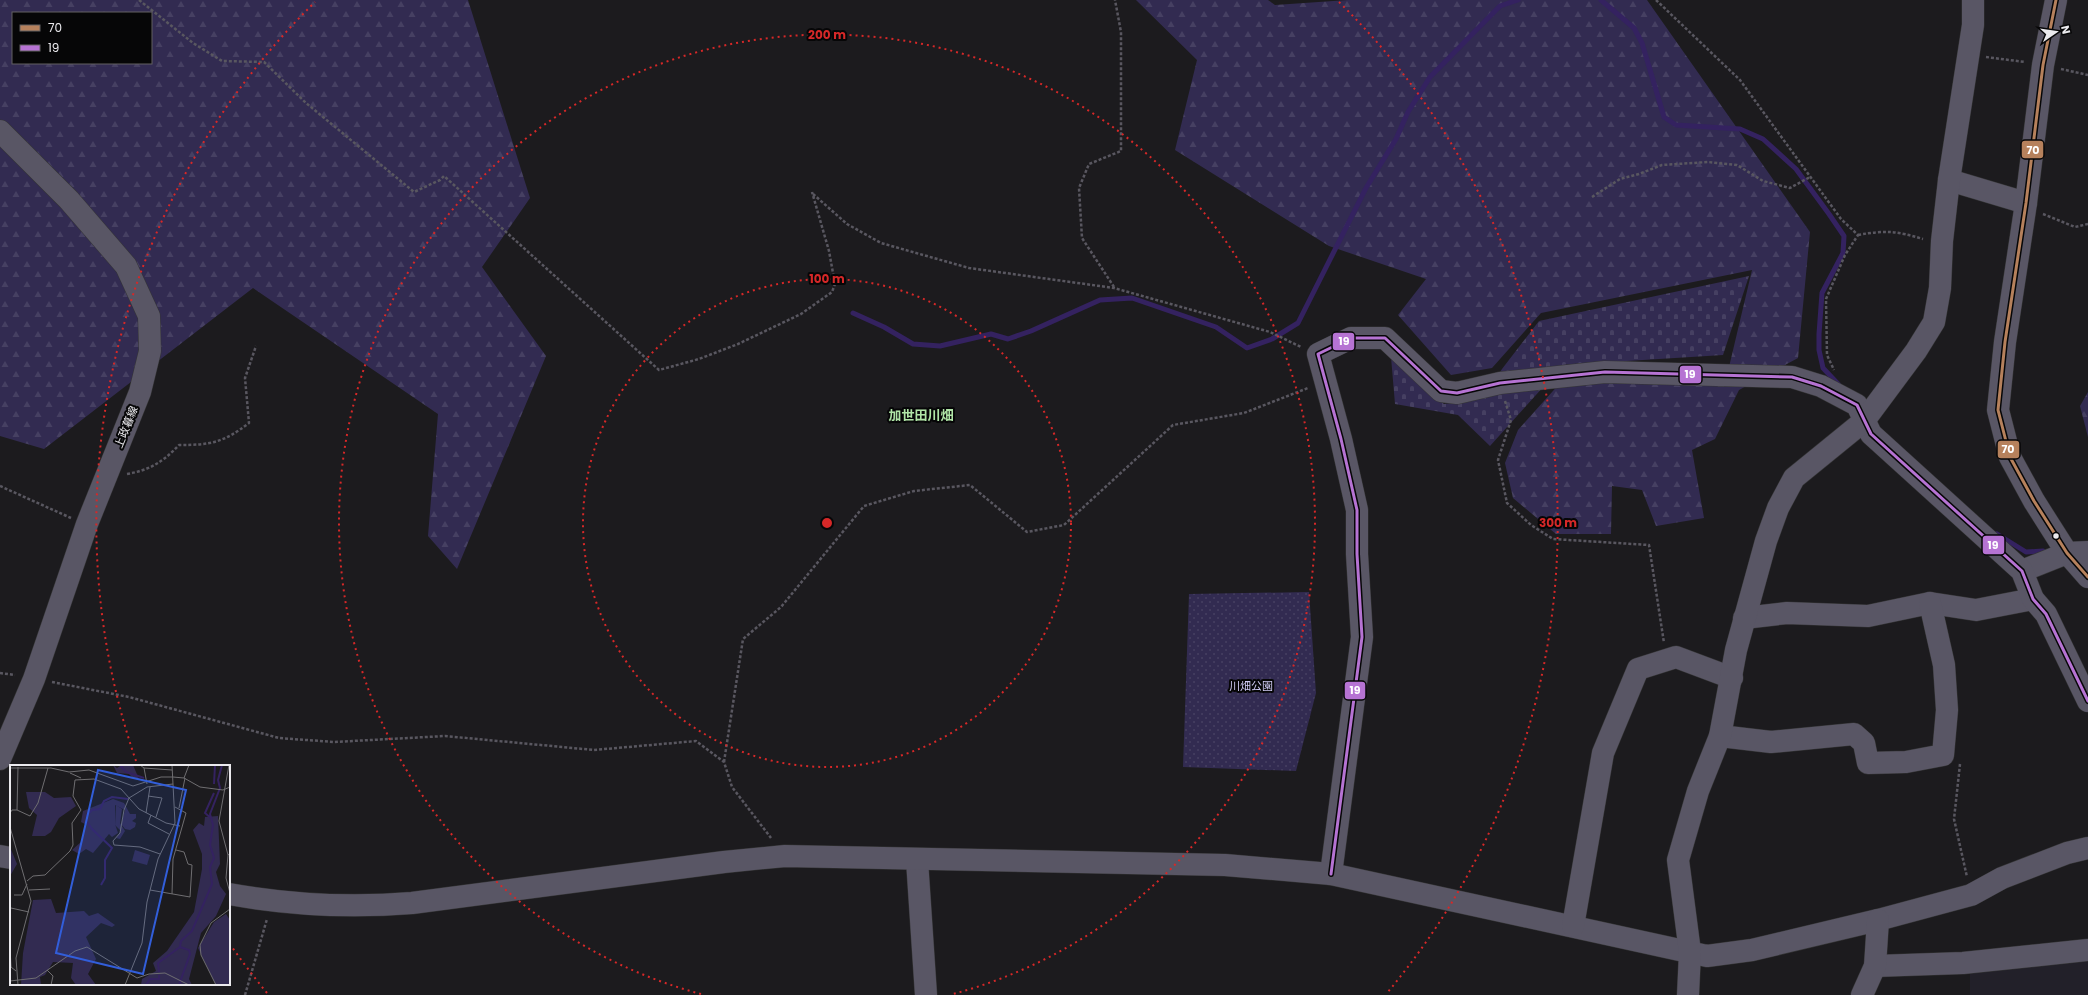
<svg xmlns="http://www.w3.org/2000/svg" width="2088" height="995" font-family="Poppins,'Noto Sans JP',sans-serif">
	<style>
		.built { fill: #222029 }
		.green { fill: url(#green-dots) }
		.forest { fill: url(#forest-firs); fill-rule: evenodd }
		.cemetery { fill: url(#cemetery-stones) }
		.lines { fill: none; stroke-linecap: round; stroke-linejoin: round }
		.stream { stroke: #342260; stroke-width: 5 }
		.minor-casing { stroke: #353536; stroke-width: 23 }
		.path { stroke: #595760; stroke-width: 2.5; stroke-dasharray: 3 2; stroke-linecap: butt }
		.minor { stroke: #595665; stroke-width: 22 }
		.bus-1-casing { stroke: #060607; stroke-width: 6 }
		.bus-2-casing { stroke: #060607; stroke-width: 6 }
		.bus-1 { stroke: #b6815c; stroke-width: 3 }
		.bus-2 { stroke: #b673d3; stroke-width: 3 }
		.ring { fill: none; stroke: #d62828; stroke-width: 2; stroke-dasharray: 2 4 }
		.bus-dot { fill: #ebeaee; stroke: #060607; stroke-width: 1.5 }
		.labels { text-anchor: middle; stroke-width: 4; stroke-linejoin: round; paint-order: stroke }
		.street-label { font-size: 11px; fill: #ebeaee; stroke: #060607 }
		.park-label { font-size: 11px; fill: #d0cbf4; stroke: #060607 }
		.quarter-label { font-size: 13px; font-weight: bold; fill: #b0e5a7; stroke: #060607 }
		.inset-river { fill: none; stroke: #342260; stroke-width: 2 }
		.inset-road { fill: none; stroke: #6f6e71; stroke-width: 1 }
		.view { fill: #325eda; fill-opacity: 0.15; stroke: #325eda; stroke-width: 2 }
		.inset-edge { fill: none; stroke: #ebeaee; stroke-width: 2 }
		.centre { fill: #d62828; stroke: #060607; stroke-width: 2 }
		.ring-label { font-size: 12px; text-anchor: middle; font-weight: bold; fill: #d62828; stroke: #060607; stroke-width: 4; stroke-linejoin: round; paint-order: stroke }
		.line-badge { stroke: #060607; stroke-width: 1.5 }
		.badge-label { font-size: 11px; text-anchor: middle; font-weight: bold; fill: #fff }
	</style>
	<defs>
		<pattern id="green-dots" width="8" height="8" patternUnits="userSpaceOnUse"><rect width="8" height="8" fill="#322b51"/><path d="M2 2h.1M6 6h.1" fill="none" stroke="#464062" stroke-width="1.8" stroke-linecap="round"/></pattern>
		<pattern id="forest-firs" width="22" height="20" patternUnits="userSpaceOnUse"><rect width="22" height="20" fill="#322b51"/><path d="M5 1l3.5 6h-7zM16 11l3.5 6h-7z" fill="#464062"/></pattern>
		<pattern id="cemetery-stones" width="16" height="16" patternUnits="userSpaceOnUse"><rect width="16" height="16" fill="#322b51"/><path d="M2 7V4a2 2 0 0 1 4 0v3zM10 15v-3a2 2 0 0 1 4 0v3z" fill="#464062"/></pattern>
	</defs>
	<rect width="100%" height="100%" fill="#1c1b1e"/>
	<polygon class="built" points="2088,960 2088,995 1970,995 1970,969"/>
	<polygon class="green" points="1309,592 1316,693 1296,771 1183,767 1189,594"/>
	<g class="forest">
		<path d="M0,0H468L530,198L482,267L546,356L457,569L428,536L438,414L253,288L44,449L0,436ZM13,13H151V63H13Z"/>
		<polygon points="1136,0 1268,0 1275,5 1348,0 1647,0 1810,232 1798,358 1739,390 1715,439 1692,450 1704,518 1656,526 1642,490 1612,486 1611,534 1556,534 1513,498 1505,463 1518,430 1561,382 1725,384 1752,270 1541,313 1492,368 1451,375 1398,315 1426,279 1329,246 1175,150 1197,60"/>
		<polygon points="2088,392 2088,437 2080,406"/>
	</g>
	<polygon class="cemetery" points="1749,276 1723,355 1563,365 1490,446 1458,415 1395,404 1391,357 1444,404 1483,397 1502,369 1539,321"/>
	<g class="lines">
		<g class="stream">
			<polyline points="1601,0 1634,28 1642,43 1664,117 1676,125 1740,129 1763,139 1796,169 1829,214 1844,236 1843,253 1822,293 1819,334 1819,350 1823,368 1839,385"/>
			<polyline points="853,313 884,327 913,344 940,346 991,334 1008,339 1031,331 1100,300 1132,298 1216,327 1247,348 1272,339 1298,323 1366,188 1396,139 1408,112 1430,77 1500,6 1518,0"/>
			<polyline points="1997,534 2026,552 2043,551"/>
		</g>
		<g class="minor-casing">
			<g id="minor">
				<polyline points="2056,0 2043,65 2026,203 2005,342 1998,410 2010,457 2034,501 2067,553 2088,577"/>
				<polyline points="0,131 69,200 126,266 149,316 150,351 140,392 87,524 34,679 0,759"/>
				<polyline points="1949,180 2026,203"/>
				<polyline points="2022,571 2067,553 2088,552"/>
				<polyline points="1744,618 1787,613 1868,616 1930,603 1976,610 2033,599"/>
				<polyline points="1720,736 1771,742 1854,734 1864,743 1868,763 1906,762 1943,755 1947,710 1944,665 1930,603"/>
				<polyline points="0,856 11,858"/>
				<polyline points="917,860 926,995"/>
				<polyline points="1331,874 1362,637 1357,554 1357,510 1341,439 1318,354 1351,338 1385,338 1441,391 1457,393 1500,383 1605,372 1792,377 1821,386 1857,405 1871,434 2022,571 2033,599 2046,614 2088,701"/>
				<path d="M229,894C290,905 350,908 412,903L724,862L785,856L1225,865L1331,874L1707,956L1752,950L1878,920L1971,895L2002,878L2067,853L2088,848"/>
				<polyline points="1573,926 1603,753 1638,669 1676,657 1732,678"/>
				<polyline points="1875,966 1963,963 2088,950"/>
				<polyline points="1688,995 1690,952 1678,860 1698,791 1720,736 1736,650 1766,541 1778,508 1794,478 1864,421 1916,351 1934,322 1940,288 1942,241 1949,180 1973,25 1973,0"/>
				<polyline points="1862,995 1875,966 1878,920"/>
			</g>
		</g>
		<g class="path">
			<polyline points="139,0 193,43 222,61 264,62 306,103 414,192 440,180 444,176 659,370 699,359 738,344 801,314 832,292 835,284 829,251 812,192"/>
			<polyline points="1656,0 1740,80 1841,219 1858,235 1845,255 1826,299 1827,355 1834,370"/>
			<polyline points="1986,57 2025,62"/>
			<polyline points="2061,69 2088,75"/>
			<polyline points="813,194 847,224 881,243 969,268 1114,288 1270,332 1301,347"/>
			<polyline points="1592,197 1620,179 1639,174 1662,165 1708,162 1737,165 1763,181 1790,188 1810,177"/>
			<polyline points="2043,214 2075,227 2088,224"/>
			<path d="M1858,235C1885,230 1897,231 1923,239"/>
			<polyline points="1114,287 1082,238 1079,188 1089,164 1121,151 1121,32 1115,0"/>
			<polyline points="1505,401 1511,420 1498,460 1507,503 1531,525 1553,539 1649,545 1664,643"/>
			<path d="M127,474C150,470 163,462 179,445C210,445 223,443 249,423L245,378L256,346"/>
			<polyline points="0,486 71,518"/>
			<polyline points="0,673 15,675"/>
			<polyline points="52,682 129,697 279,738 334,742 445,736 594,750 696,741 724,762 732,787 771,838"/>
			<polyline points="724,762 743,639 781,607 864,506 914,491 970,485 1027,532 1064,525 1173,425 1244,413 1308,388"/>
			<polyline points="1960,764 1954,819 1967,877"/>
			<polyline points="245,995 267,919"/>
		</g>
		<use href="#minor" class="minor"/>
		<g class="bus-1-casing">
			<polyline id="bus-1" points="2056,0 2043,65 2026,203 2005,342 1998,410 2010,457 2034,501 2067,553 2088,577"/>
		</g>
		<g class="bus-2-casing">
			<polyline id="bus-2" points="1331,874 1362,637 1357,554 1357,510 1341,439 1318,354 1351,338 1385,338 1441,391 1457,393 1500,383 1605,372 1792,377 1821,386 1857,405 1871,434 2022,571 2033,599 2046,614 2088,701"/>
		</g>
		<use href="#bus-1" class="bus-1"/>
		<use href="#bus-2" class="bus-2"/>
	</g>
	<g class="ring">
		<circle cx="827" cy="523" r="244"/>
		<path d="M701 994A488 488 0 1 1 953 994"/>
		<path d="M267 993A731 731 0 0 1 232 947M136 761A731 731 0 0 1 315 2M1339 2A731 731 0 0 1 1387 993"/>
	</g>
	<circle class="bus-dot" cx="2056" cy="536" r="3.5"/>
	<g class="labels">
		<g class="street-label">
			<text transform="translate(126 427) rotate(-68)" y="4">上政暮線</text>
		</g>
		<g class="park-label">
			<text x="1251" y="690">川畑公園</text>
		</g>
		<g class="quarter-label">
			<text x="921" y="420">加世田川畑</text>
		</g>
	</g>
	<g transform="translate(10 765)">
		<rect width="220" height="220" fill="#1c1b1e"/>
		<path d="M125,85L140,90L137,100L122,96Z" fill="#322b51"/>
		<path d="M103,0L107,3L112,0H123L129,14H124L119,9L107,8ZM16,27H35L44,33L61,32L66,41L49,53L41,67L35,71H22L27,50L19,43ZM103,34L114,38L120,49H126V53L122,56L126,58L125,62L120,65L115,64L111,59L115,45L105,40V59L108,68L102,72L99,69L83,88L76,84L69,89L62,85L72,76L75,59L71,57L73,46ZM208,51L210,99L206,107L210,121L216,129L206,151L191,168L179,214L182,220H131L132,214L146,206L143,198L157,186L184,147L192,104V89L183,65L189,58L194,61L195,52ZM0,82L7,99L0,111ZM41,134L46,148L74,146L79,151L88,148L105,160L102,162L91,158L76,172L86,194L78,209L86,220H66L61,213L63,198L43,197L35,210L30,212L31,220H11L13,188L23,135ZM216,149L220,155V220H206L188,183L204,157Z" fill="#322b51"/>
		<path d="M106,40L112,44L110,58L115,66L110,74L106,73L111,66L105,60Z" fill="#322b51"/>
		<path class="inset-river" d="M110,0L116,7L134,13M204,19L205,0M202,54L195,48L204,28M91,120L95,113V95L102,83L82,64L77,57V50L82,45L90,44L94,36L102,32L118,34M149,207L148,198L170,182M136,220L140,214H149V210M169,220L180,189L179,185L170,182L171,176L182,166L202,119L200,102L204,93L200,80L203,60L200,49L210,23L208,15L212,0"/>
		<path class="inset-road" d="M130,0L134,3L137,19M219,0L209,56L218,90L216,113L220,128M0,3H41L59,7L79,5L123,21L151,12H163L174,13L190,22L213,25L220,22M134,3L162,5M60,8L71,13M174,13L179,0M138,31L152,33L146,52M169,43L175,13M7,45L20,51L28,38L38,3M0,48L2,45H7L8,2M136,48L140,22M141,50L138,58L159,69M0,62L21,136L6,193L8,220M150,89L130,82L104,80L103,76L110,68L114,45L119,33L137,22L163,19M218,90L220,88V59M17,116L23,111L35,110L60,86L63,80L62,58L71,45L63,31L65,15L84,14L111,24L129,44L156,58L170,61M19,125L40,124M140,125L180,132L182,100L178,99L174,87L166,85M162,129L163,94L176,48L165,42M4,130H12L17,119M1,143L19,147M0,182L1,202L6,206M37,205L43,211L41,220M0,216L26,213L65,186L77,182L127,213L139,209L155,208L179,220M115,220L132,178L137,137L148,94L165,58L162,0M206,220L191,190L190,180L201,158L220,144"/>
		<path class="view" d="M88,5L176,25L133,209L46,188Z"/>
		<rect width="220" height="220" class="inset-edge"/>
	</g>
	<circle cx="827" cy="523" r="6" class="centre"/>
	<g class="ring-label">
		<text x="827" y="39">200 m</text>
		<text x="827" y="283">100 m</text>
		<text x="1558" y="527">300 m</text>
	</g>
	<g class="line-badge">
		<rect x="2021" y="140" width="23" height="19" rx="4" fill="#b6815c"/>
		<rect x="1332" y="332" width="23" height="19" rx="4" fill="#b673d3"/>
		<rect x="1679" y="365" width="23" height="19" rx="4" fill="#b673d3"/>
		<rect x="1997" y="440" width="23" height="19" rx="4" fill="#b6815c"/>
		<rect x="1982" y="535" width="23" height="20" rx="4" fill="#b673d3"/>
		<rect x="1344" y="681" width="22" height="19" rx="4" fill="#b673d3"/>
	</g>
	<g class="badge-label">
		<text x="2033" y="154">70</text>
		<text x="1344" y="345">19</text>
		<text x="1690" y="378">19</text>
		<text x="2008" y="453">70</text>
		<text x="1993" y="549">19</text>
		<text x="1355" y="694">19</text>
	</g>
	<rect x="12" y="12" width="140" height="52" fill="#060607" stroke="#626163"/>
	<rect x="20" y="25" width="20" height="6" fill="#b6815c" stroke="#626163"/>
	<text x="48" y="32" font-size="12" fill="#ebeaee">70</text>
	<rect x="20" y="45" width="20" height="6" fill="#b673d3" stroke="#626163"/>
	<text x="48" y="52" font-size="12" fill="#ebeaee">19</text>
	<g transform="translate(2056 32) rotate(77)" stroke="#060607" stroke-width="3" paint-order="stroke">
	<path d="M0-3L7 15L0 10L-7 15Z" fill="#ebeaee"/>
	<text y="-6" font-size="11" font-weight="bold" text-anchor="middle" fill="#ebeaee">N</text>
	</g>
</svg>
